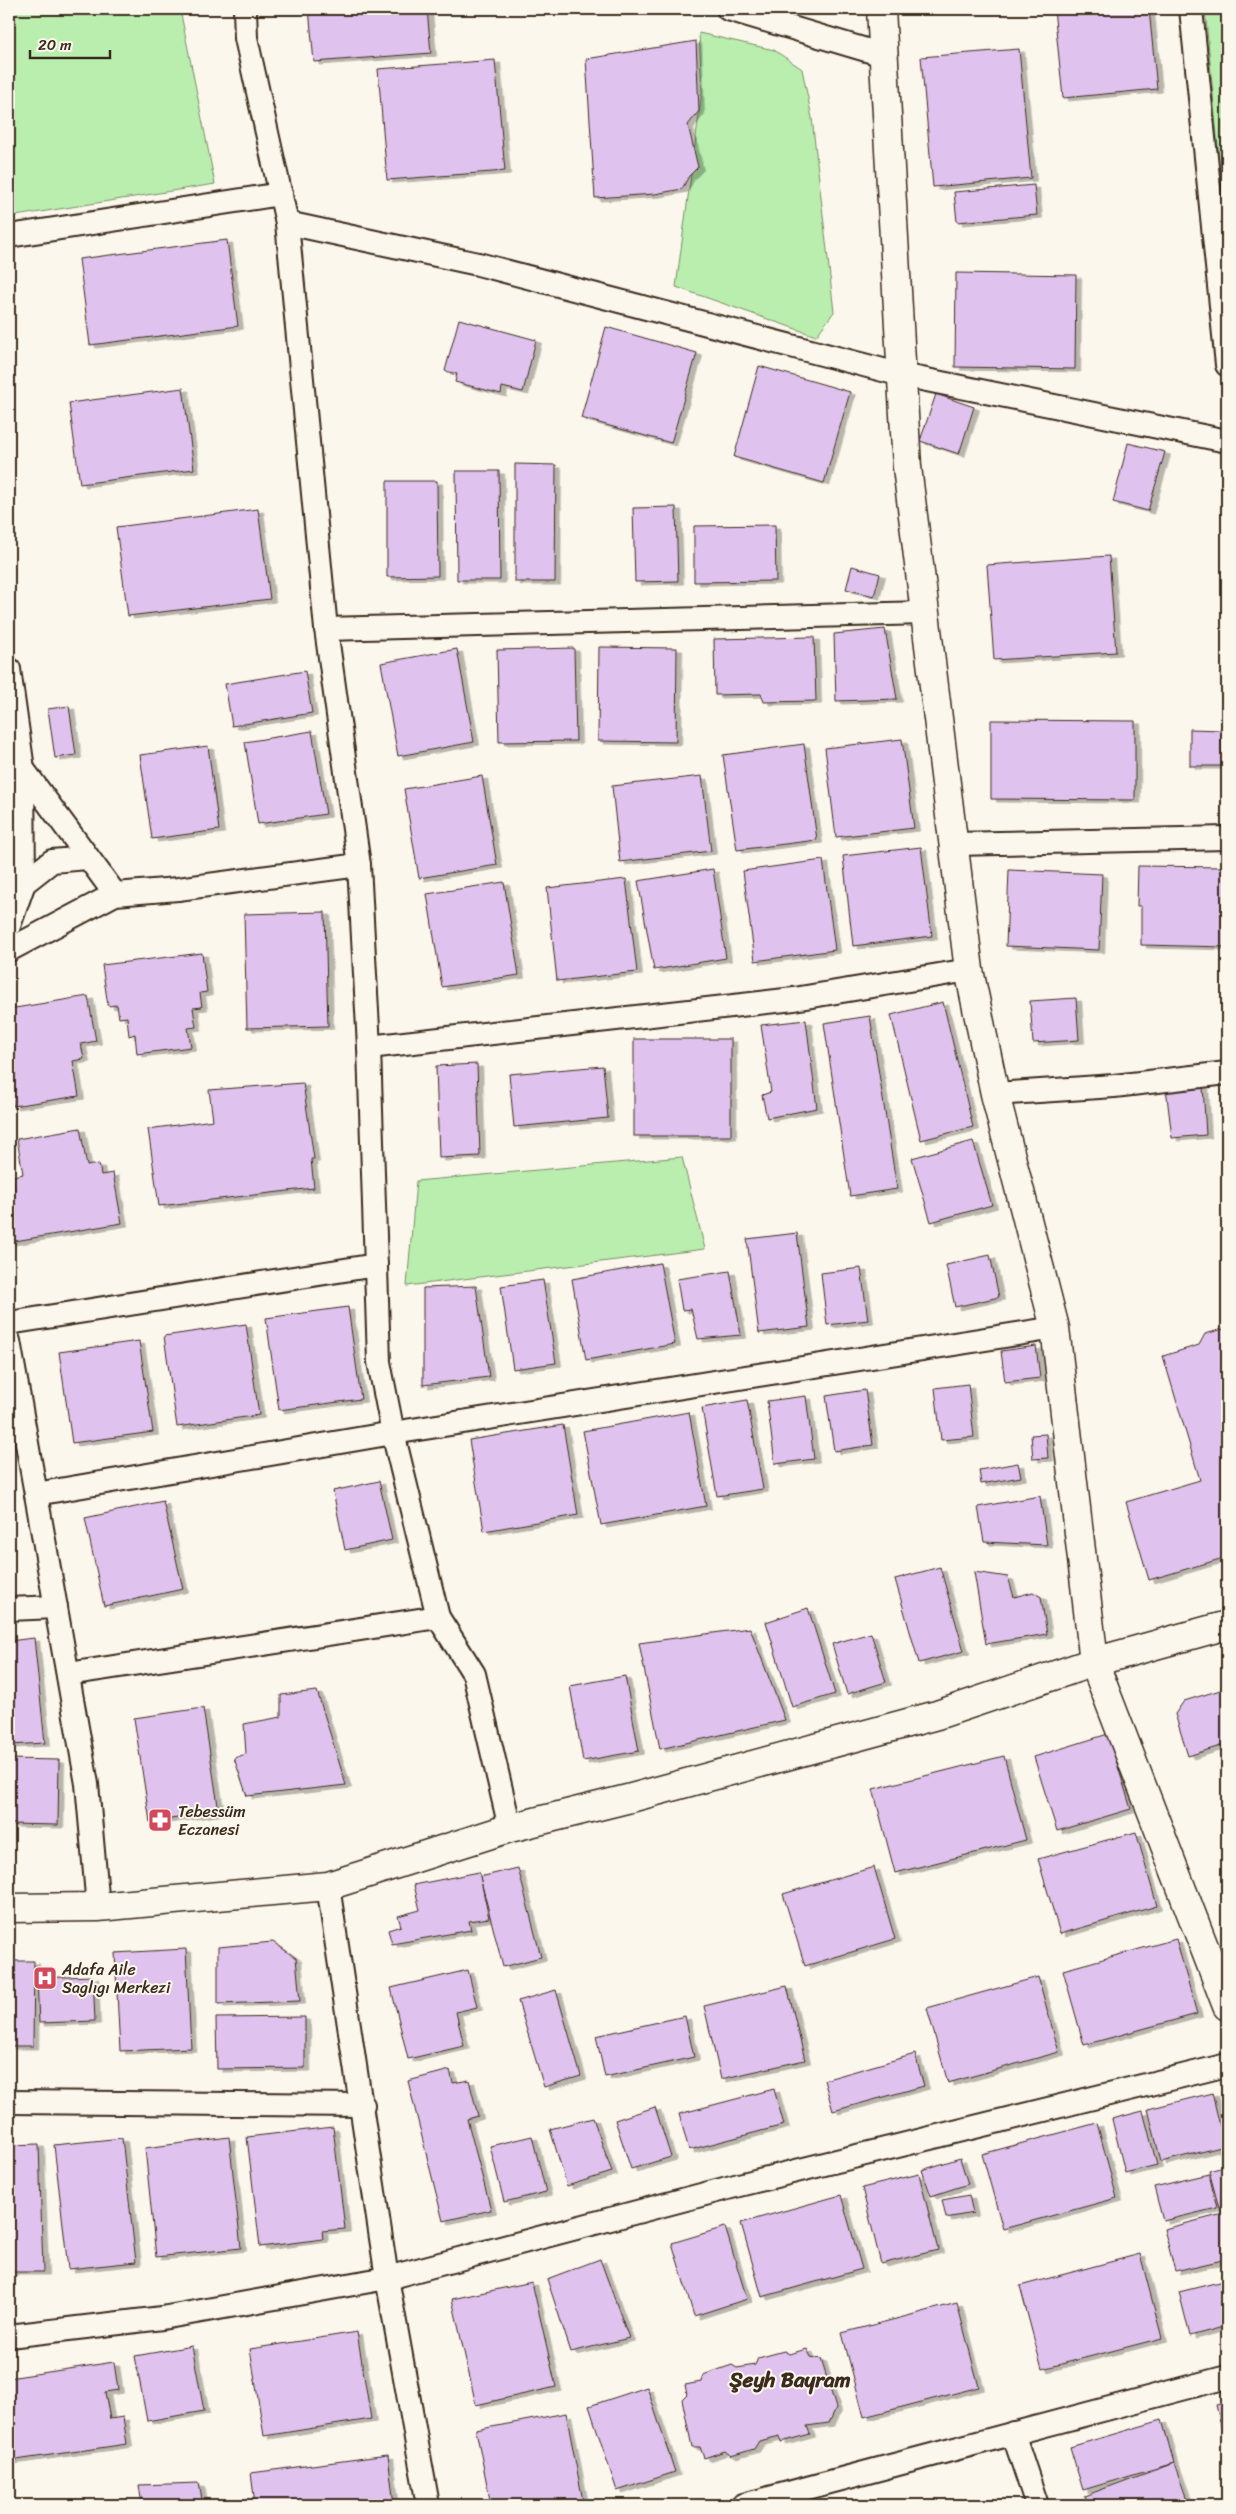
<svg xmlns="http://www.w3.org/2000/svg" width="1236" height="2514" font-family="Sriracha,sans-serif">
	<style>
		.green { fill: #b9eeaf; stroke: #7a8c66 }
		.building { fill: #e0c2ef; stroke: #3b2a1e; filter: url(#shadow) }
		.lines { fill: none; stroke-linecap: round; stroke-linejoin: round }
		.lane-casing { stroke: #3b2a1e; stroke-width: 15 }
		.street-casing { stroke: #3b2a1e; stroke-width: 26 }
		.secondary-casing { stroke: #3b2a1e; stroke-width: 31 }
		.lane { stroke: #fbf7ec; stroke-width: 11 }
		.street { stroke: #fbf7ec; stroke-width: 22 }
		.secondary { stroke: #fbf7ec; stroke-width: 28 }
		.labels { text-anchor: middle; stroke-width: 4; stroke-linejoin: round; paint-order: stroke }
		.poi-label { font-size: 16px; fill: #3b2a1e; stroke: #fbf7ec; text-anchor: start }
		.district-label { font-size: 21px; font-weight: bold; fill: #3b2a1e; stroke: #fbf7ec }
	</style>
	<defs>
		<filter id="shadow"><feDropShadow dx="5.5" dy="3" stdDeviation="0" flood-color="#0004"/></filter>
	</defs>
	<rect width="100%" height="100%" fill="#fbf7ec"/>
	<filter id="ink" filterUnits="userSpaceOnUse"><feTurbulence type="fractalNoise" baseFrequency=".02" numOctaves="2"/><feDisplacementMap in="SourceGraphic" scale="10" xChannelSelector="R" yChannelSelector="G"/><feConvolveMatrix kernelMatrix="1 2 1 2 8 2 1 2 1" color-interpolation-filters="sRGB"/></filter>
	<g filter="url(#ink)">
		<g class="green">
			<polygon points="9,9 180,9 215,184 9,217"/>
			<polygon points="1205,9 1227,9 1227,243"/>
			<polygon points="699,33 774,50 802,69 812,118 834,312 816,336 676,287 702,92"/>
			<polygon points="682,1157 705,1249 407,1286 416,1181"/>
		</g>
		<g class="building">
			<polygon points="309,9 427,9 431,53 314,62"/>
			<polygon points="1054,9 1149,9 1157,89 1063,98"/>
			<polygon points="696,41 699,111 688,125 698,167 689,176 682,189 655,194 595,198 586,59"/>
			<polygon points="1019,49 1031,178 933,187 921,57"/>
			<polygon points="495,60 505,171 387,180 378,69"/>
			<polygon points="1034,185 1037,215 957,222 954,192"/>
			<polygon points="227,240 238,326 90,345 79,259"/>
			<polygon points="956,273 1076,275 1075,369 955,367"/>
			<polygon points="459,319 536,340 523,392 502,387 501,394 455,382 457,374 445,371"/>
			<polygon points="606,327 697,353 671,443 581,418"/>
			<polygon points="759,366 850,392 824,483 734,457"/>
			<polygon points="183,388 194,469 80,484 69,403"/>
			<polygon points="936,394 974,407 959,454 920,441"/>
			<polygon points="1128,443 1165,452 1148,511 1113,502"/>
			<polygon points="515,464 556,465 555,582 515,582"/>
			<polygon points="456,471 499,471 500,580 457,580"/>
			<polygon points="387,481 437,481 438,576 387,577"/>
			<polygon points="676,507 678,581 635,582 633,508"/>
			<polygon points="258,509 270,599 128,616 116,527"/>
			<polygon points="775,525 776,581 694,582 694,526"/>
			<polygon points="1109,556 1116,652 994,660 987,565"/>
			<polygon points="852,566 880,574 874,596 846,589"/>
			<polygon points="885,629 897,699 836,701 834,634"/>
			<polygon points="814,637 816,701 764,702 761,694 715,695 714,639"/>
			<polygon points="599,647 677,648 676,742 598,741"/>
			<polygon points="574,648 576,741 499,742 497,650"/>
			<polygon points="457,649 474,742 398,756 381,663"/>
			<polygon points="305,671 312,713 232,726 225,684"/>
			<polygon points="69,706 76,755 55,758 48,709"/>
			<polygon points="991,720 1135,721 1135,800 991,799"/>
			<polygon points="1190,729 1222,730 1222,766 1190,766"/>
			<polygon points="312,731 326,814 258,824 245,742"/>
			<polygon points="902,739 914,828 836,837 825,748"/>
			<polygon points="804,744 817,840 737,850 723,755"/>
			<polygon points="208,746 219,830 152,839 140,755"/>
			<polygon points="482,776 497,865 419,878 404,789"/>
			<polygon points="702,776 711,851 620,862 612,786"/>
			<polygon points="921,847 932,936 853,946 843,856"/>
			<polygon points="823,860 835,950 755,961 743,871"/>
			<polygon points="1138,866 1227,867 1227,947 1141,945 1141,906 1137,906"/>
			<polygon points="713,869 726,958 654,970 638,881"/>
			<polygon points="1009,870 1102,874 1099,950 1006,946"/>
			<polygon points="626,879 637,972 557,981 547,888"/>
			<polygon points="504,882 519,975 442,987 427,894"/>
			<polygon points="325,912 328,1026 247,1028 244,914"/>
			<polygon points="202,953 207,992 200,993 202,1007 193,1008 196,1027 188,1028 191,1047 137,1054 135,1034 129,1036 127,1017 119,1018 117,1005 108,1006 102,965"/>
			<polygon points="88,996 96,1041 81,1044 84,1059 73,1061 79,1096 13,1106 9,1082 9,1009"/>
			<polygon points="1076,998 1079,1040 1033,1043 1030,1001"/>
			<polygon points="943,1002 973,1127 921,1140 891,1015"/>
			<polygon points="870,1016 897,1189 850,1196 824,1023"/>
			<polygon points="806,1020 817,1108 767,1118 762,1095 771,1092 761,1025"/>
			<rect x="634" y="1039" width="97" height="97"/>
			<polygon points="477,1064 480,1156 439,1158 436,1066"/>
			<polygon points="603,1066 608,1118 514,1127 509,1074"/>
			<polygon points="303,1083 314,1159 311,1159 314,1188 159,1206 148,1129 213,1120 209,1090"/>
			<polygon points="1203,1086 1206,1135 1172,1138 1166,1088"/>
			<polygon points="80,1128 87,1166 99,1164 101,1175 113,1173 122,1223 9,1242 9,1191 15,1189 13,1176 23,1174 17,1139"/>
			<polygon points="973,1141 992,1205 931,1222 912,1158"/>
			<polygon points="797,1233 809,1327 759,1333 747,1239"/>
			<polygon points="990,1255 999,1297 955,1307 946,1265"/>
			<polygon points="660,1263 675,1344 586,1360 572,1279"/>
			<polygon points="861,1268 868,1320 827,1325 821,1273"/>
			<polygon points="730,1271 741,1335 698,1339 691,1309 682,1310 677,1279"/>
			<polygon points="543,1280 556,1363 513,1369 501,1286"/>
			<polygon points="476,1286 489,1377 423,1385 423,1288"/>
			<polygon points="348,1307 361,1399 279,1410 266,1318"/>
			<polygon points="246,1324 259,1415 177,1427 164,1336"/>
			<polygon points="1227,1328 1227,1557 1149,1580 1126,1502 1200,1480 1163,1356 1199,1345 1205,1334"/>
			<polygon points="139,1341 153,1432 72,1443 59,1352"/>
			<polygon points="1036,1346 1040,1378 1005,1382 1001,1351"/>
			<polygon points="968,1384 974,1437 941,1440 935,1388"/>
			<polygon points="865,1390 873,1445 834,1451 826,1396"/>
			<polygon points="806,1396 814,1459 775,1464 767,1401"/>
			<polygon points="747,1400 763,1489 717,1496 702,1408"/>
			<polygon points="689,1412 706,1506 601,1525 583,1431"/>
			<polygon points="563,1425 578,1515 484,1531 469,1440"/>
			<polygon points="1046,1434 1048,1458 1033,1459 1031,1435"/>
			<polygon points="1018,1463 1021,1477 981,1484 979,1470"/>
			<polygon points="379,1481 392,1540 345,1550 333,1491"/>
			<polygon points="1040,1496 1047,1545 984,1542 978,1507"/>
			<polygon points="163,1501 183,1589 104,1606 85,1518"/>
			<polygon points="940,1567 964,1651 919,1663 895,1579"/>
			<polygon points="974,1572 1008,1577 1014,1597 1033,1592 1041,1597 1047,1634 986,1644"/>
			<polygon points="808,1608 835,1694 792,1707 766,1622"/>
			<polygon points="750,1628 785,1720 660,1749 639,1643"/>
			<polygon points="871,1633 886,1682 847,1694 832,1644"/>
			<polygon points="34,1638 45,1743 9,1745 9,1641"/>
			<polygon points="625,1676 639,1751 583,1761 570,1686"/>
			<polygon points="1227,1688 1227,1744 1188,1756 1175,1714 1184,1701"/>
			<polygon points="317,1691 346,1785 247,1796 234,1758 246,1754 244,1724 281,1717 281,1695"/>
			<polygon points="203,1708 219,1812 150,1822 134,1718"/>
			<polygon points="1108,1734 1131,1809 1057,1831 1034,1757"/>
			<polygon points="1004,1756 1026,1840 895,1873 873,1789"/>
			<polygon points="9,1759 59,1760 58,1825 9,1824"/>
			<polygon points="1136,1832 1157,1906 1060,1934 1038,1859"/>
			<polygon points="874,1867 895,1939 805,1966 783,1894"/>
			<polygon points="518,1868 541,1957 503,1967 480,1877"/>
			<polygon points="479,1872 489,1918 469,1921 471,1930 392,1944 388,1930 401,1926 398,1916 420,1910 414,1885"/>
			<polygon points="1176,1939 1197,2014 1084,2045 1063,1970"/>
			<polygon points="273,1942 296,1958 300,2001 218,2004 218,1947"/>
			<polygon points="186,1949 191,2048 120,2051 115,1953"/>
			<polygon points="9,1961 34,1961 33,2046 9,2046"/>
			<polygon points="468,1970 477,2007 456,2012 464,2046 408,2059 391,1988"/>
			<polygon points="93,1976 95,2021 39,2023 37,1978"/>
			<polygon points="1038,1977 1059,2052 948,2083 927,2008"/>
			<polygon points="787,1986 805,2060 721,2079 704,2006"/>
			<polygon points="556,1990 581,2076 544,2087 518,2001"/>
			<polygon points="685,2016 694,2057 605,2077 596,2036"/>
			<polygon points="305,2017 305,2068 217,2069 216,2018"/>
			<polygon points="915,2054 924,2086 833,2111 824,2080"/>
			<polygon points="450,2070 453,2083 469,2080 478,2116 467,2119 491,2210 443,2221 408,2081"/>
			<polygon points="774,2089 784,2125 689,2150 679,2114"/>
			<polygon points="1212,2093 1225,2146 1161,2162 1148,2109"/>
			<polygon points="655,2107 671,2157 631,2169 615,2120"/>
			<polygon points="1143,2111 1157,2165 1125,2173 1112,2119"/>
			<polygon points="593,2118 612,2172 567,2186 550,2129"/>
			<polygon points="1097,2123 1117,2198 1003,2229 982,2154"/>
			<polygon points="333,2127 345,2229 322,2231 323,2239 260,2247 247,2137"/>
			<polygon points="532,2136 546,2192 504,2202 490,2146"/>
			<polygon points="229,2137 241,2248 156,2257 145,2148"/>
			<polygon points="122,2138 136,2262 68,2269 54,2145"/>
			<polygon points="39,2144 43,2272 9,2272 9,2145"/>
			<polygon points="960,2158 968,2184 931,2196 922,2170"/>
			<polygon points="1227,2166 1227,2205 1219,2208 1209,2171"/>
			<polygon points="919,2174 938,2250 881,2264 862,2188"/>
			<polygon points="1209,2174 1217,2208 1163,2221 1154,2187"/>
			<polygon points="841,2195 862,2269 762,2297 741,2223"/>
			<polygon points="969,2195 973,2213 946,2218 942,2200"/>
			<polygon points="1227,2213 1227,2259 1175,2271 1164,2229"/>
			<polygon points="725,2227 747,2299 694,2316 672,2243"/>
			<polygon points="1140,2254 1162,2338 1042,2369 1020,2286"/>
			<polygon points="600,2259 629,2338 571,2352 547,2279"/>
			<polygon points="1227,2280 1227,2326 1190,2336 1179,2292"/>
			<polygon points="532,2282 556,2387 476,2405 452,2299"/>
			<polygon points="957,2303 979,2387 864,2417 842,2333"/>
			<polygon points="357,2332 371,2419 264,2436 250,2349"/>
			<polygon points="192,2346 204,2411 147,2421 135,2356"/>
			<polygon points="807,2349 811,2357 821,2359 836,2408 829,2423 807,2426 810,2434 781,2442 780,2436 759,2441 754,2449 731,2456 725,2451 704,2458 700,2447 692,2447 682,2399 687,2394 685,2385 701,2382 703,2375 732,2365 737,2368 755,2365 758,2358 784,2351 789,2354"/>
			<polygon points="114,2362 118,2390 105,2392 110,2419 123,2417 127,2444 9,2461 9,2378"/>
			<polygon points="647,2387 675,2472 617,2491 589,2406"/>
			<polygon points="1227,2402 1227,2450 1216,2405"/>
			<polygon points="566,2413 583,2501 562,2505 491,2505 476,2430"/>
			<polygon points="1162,2420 1174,2463 1083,2490 1070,2447"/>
			<polygon points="388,2455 394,2505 255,2505 251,2473"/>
			<polygon points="1174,2463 1189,2505 1088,2505 1084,2496"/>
			<polygon points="199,2483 203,2505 142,2505 139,2485"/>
		</g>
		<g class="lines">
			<g class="lane-casing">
				<polyline id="lane" points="9,794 19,775"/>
			</g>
			<g class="street-casing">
				<g id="street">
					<polyline points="245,9 246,38 287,223 326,629 359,865 369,1047 379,1362 393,1433 438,1617 474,1674 510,1828"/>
					<polyline points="728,9 883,55"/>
					<polyline points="1191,9 1227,365"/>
					<polyline points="287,223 478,264 902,375 1227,441"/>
					<polyline points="9,236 281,194"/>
					<polyline points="326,629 925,613"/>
					<polyline points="9,669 23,769 115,894"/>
					<polyline points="954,844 1227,838"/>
					<polyline points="24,883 52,861 87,858"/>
					<polyline points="9,926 24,883 23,769"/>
					<polyline points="9,950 115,894 178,889 359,865"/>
					<polyline points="369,1047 794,999 969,970"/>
					<polyline points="995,1094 1114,1086 1227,1073"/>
					<polyline points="9,1323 376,1265"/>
					<polyline points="9,1341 87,1784 98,1907"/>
					<polyline points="36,1494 393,1433 1055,1328"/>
					<polyline points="9,1609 56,1607"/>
					<polyline points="68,1674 438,1617"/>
					<polyline points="328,1886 387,2278 428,2505"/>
					<polyline points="9,2102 363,2105"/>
					<polyline points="9,2336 162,2318 387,2278 739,2185 1227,2065"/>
					<polyline points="1013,2433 1037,2505"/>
					<polyline points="743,2505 1227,2377"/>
				</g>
			</g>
			<g class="secondary-casing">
				<g id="secondary">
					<polyline points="881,9 907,467 969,970 995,1094 1055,1328 1094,1662 1227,2006"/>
					<polyline points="9,1908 98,1907 328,1886 510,1828 631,1798 937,1715 1094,1662 1227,1625"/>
				</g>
			</g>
			<use href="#lane" class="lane"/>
			<use href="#street" class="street"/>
			<use href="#secondary" class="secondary"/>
		</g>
	</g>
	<defs>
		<g id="pharmacy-square" transform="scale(1.25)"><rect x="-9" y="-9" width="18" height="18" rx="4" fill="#d1495b" stroke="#fbf7ec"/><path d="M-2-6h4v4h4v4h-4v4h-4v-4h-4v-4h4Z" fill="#fff"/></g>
		<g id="hospital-square" transform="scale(1.25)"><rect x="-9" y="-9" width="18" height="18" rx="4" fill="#d1495b" stroke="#fbf7ec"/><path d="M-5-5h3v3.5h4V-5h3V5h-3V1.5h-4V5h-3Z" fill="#fff"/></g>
	</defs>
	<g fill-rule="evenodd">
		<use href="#pharmacy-square" x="160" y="1820"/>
		<use href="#hospital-square" x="45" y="1978"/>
	</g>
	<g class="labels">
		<g class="poi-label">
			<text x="178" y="1817">Tebessüm<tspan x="178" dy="18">Eczanesi</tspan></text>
			<text x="62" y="1975">Adafa Aile<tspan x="62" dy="18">Saglıgı Merkezi</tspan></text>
		</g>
		<g class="district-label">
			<text x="790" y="2387">Şeyh Bayram</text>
		</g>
	</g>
	<rect width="1236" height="2514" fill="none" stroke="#fbf7ec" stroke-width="30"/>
	<rect x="15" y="15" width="1206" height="2484" fill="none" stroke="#3b2a1e" stroke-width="2" filter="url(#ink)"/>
	<path d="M30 50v8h80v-8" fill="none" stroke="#3b2a1e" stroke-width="2.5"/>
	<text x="38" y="50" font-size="15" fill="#3b2a1e" stroke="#fbf7ec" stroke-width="4" paint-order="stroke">20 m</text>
</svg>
